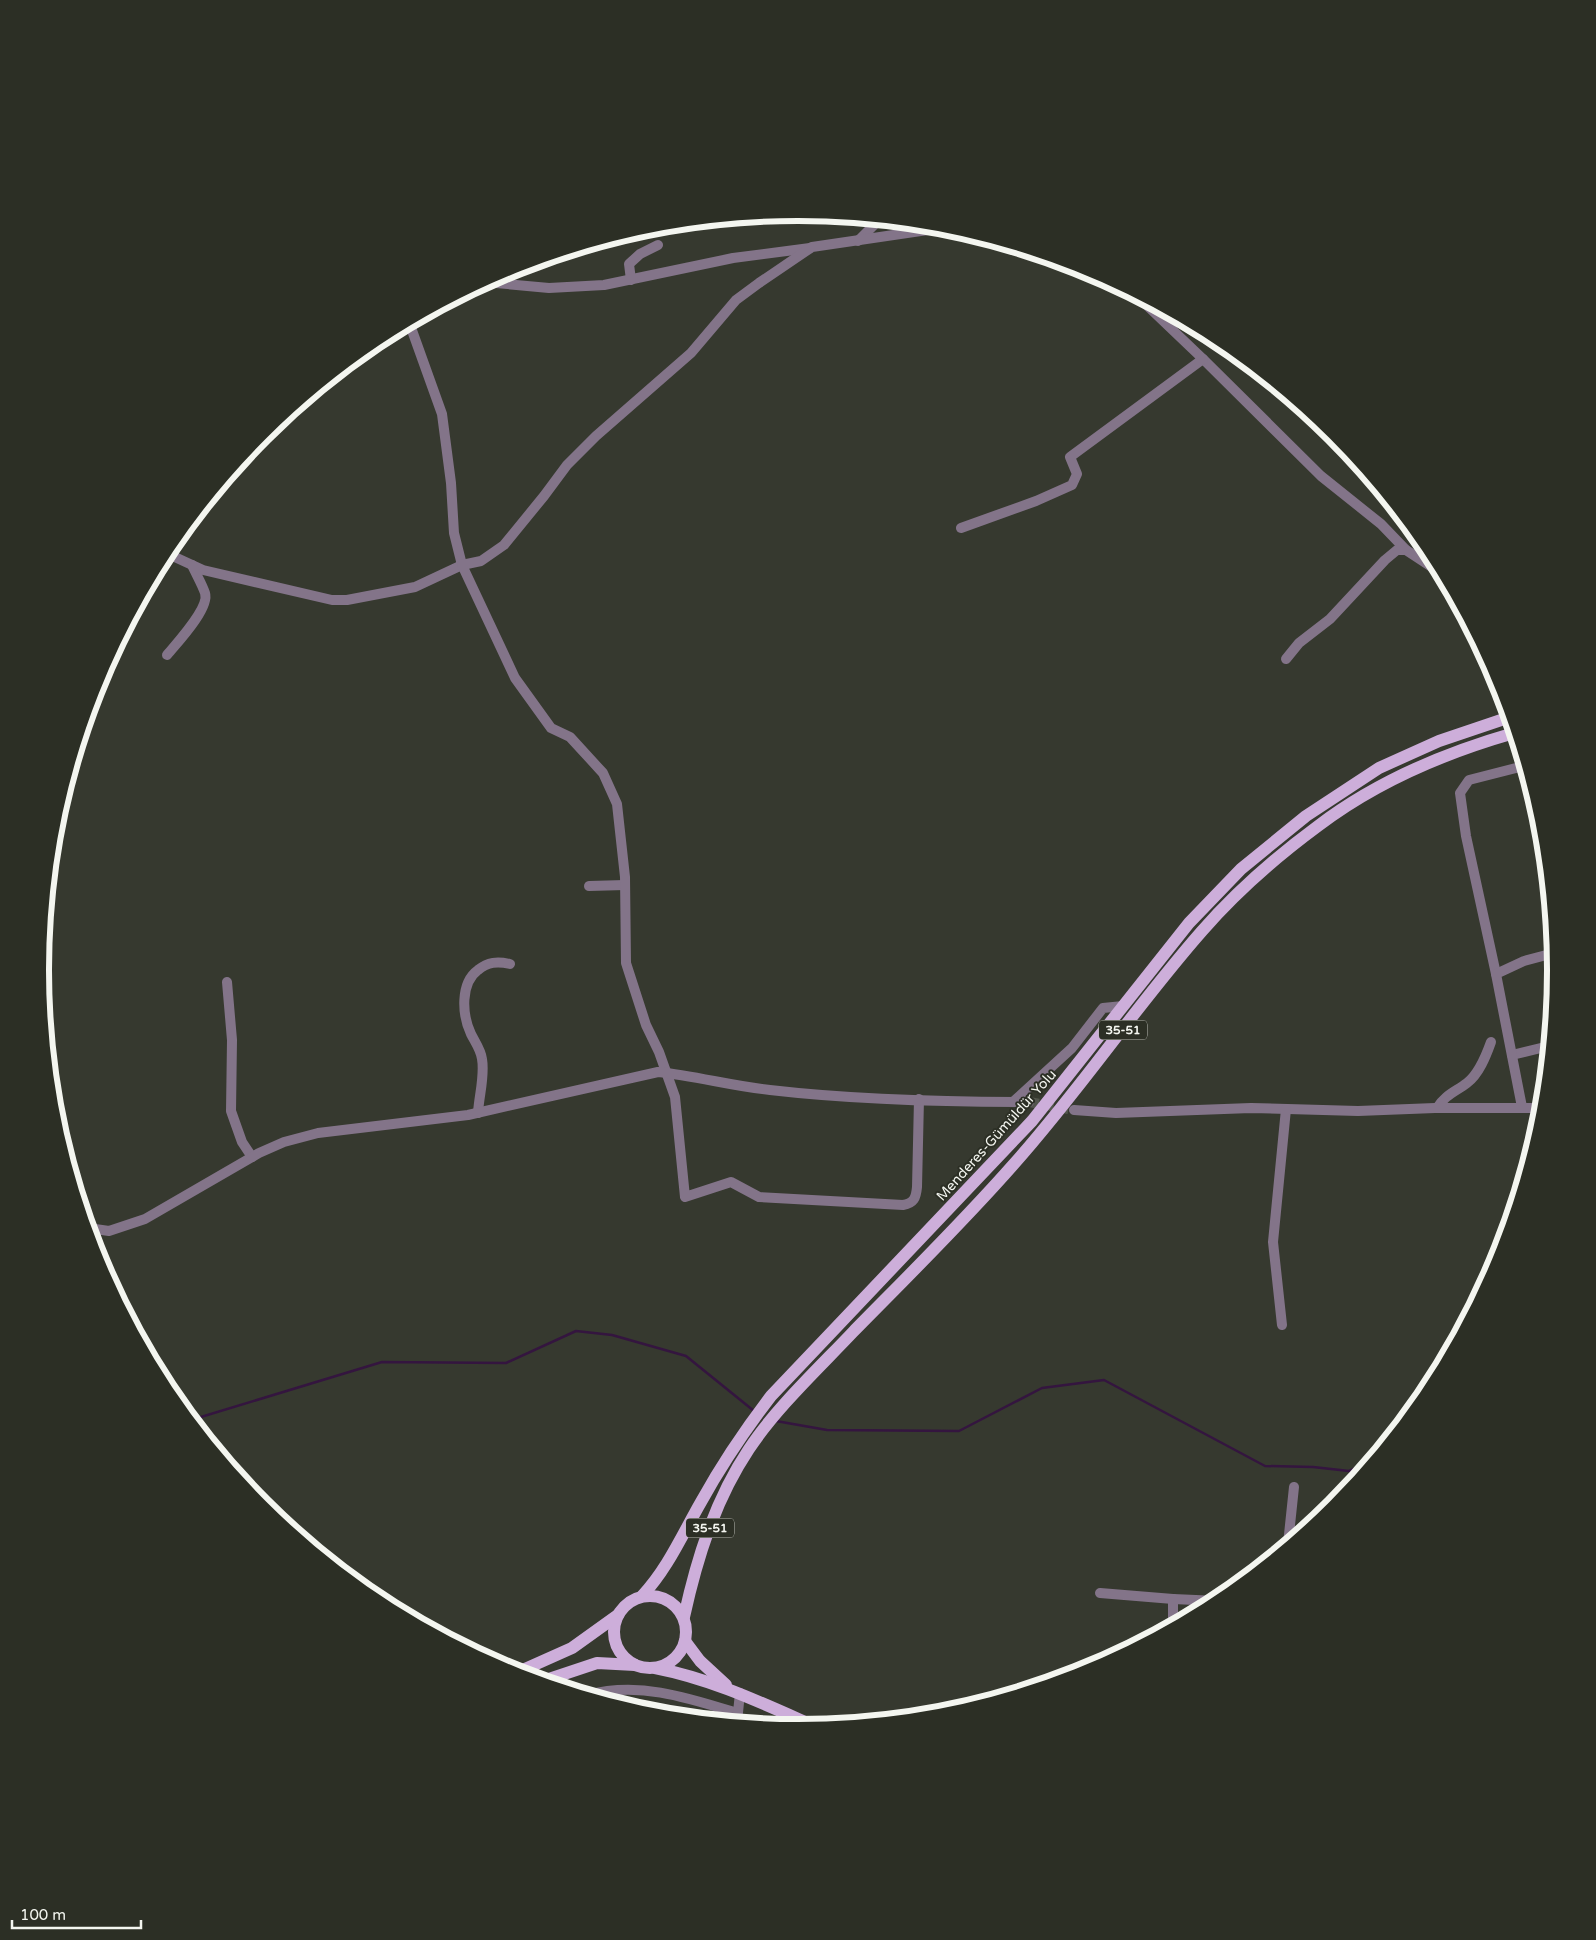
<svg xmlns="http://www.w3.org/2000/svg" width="1596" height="1940" font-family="'Varela Round',sans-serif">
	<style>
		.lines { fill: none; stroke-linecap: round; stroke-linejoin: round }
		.stream { stroke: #34153f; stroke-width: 2.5 }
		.minor-tunnel { stroke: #52554c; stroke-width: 10; stroke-dasharray: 10 5; stroke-linecap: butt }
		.minor { stroke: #837489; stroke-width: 10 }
		.major { stroke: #cdaeda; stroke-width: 12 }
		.labels { text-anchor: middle; stroke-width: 4; stroke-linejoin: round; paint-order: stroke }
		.shield { fill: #2c2f25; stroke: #b8bab3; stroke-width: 1 }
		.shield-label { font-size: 12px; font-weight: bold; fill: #f4f6f0 }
		.street-label { font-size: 14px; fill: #f4f6f0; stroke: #2c2f25 }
		.rim { fill: none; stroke: #f4f6f0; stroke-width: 6 }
	</style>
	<rect width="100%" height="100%" fill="#36392f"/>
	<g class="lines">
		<g class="stream">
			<polyline points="191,1420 382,1362 506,1363 576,1331 612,1335 686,1356 754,1411"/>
			<polyline points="776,1421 827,1430 959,1431 1042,1388 1104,1380 1265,1466 1313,1467 1349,1471 1370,1462"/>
		</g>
		<polyline class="minor-tunnel" points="1029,1102 1074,1110"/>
		<g class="minor">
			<polyline points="858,241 879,220"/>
			<polyline points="631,280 629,264 640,254 658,245"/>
			<polyline points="485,282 549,288 604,285 733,258 810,248"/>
			<polyline points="1203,359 1321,476 1381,524 1406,550"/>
			<polyline points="961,528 1036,501 1072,485 1077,474 1070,457 1203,359 1137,296"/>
			<polyline points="166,553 203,570 332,600 347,600 415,587 462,565 454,533 451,483 442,414 409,322"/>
			<path d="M167,655C177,643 210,608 205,593C202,584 196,574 192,565"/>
			<polyline points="1286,659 1299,643 1330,619 1385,560 1397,550 1406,550 1441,573"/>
			<polyline points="589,886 625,885"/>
			<polyline points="1496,974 1466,836 1460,793 1469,780 1524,766"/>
			<polyline points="227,982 232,1040 231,1111 242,1142 252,1157"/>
			<polyline points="1512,1055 1549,1046"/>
			<path d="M919,1099L917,1187C916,1198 914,1203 903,1205L759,1197L731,1182L685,1197L675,1097L659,1052L646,1025L626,963L625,877L617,804L603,773L570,737L551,728L515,678L462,565L481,561L504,545L544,496L567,465L596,436L691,353L736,300L759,283L812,247L948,227"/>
			<polyline points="1013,1102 1072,1048 1103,1008 1123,1006"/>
			<polyline points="1522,1107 1496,974 1524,961 1554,953"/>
			<path d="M1437,1108C1445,1095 1455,1092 1467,1083C1479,1074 1486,1056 1491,1042"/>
			<polyline points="1074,1110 1116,1113 1251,1108 1358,1111 1435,1108 1542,1108"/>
			<path d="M478,1113C479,1095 485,1076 482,1059C481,1050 475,1042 471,1034C462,1015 460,983 478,970C488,962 497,961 510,964"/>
			<path d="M88,1228L109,1231L145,1219L259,1153L284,1142L318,1133L468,1115L658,1072C696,1076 732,1086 770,1090C856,1100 943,1102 1029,1102"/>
			<polyline points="1282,1325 1273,1242 1286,1109"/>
			<polyline points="1288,1544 1294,1487"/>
			<polyline points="1100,1593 1173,1599"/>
			<polyline points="1173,1625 1173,1599 1218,1601"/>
			<path d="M588,1695C639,1681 689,1698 737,1713"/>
			<polyline points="737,1722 740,1693"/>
		</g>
		<g class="major">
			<circle cx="650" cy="1632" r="36"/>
			<path d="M642,1596C668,1568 682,1535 701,1502C722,1464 745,1430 771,1396L1032,1121L1189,923L1241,869L1306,816L1379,768L1439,741L1510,717"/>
			<path d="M684,1617C697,1558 715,1500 749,1449C776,1408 819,1368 853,1332C907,1277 962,1223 1013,1165C1080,1090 1136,1006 1202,931C1236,892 1276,857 1318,826C1377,781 1444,753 1514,733"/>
			<polyline points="685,1641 700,1661 726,1685"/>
			<path d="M655,1668C712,1679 762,1703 814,1726"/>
			<polyline points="516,1673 572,1648 618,1615"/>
			<polyline points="543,1681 597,1663 635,1665"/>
		</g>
	</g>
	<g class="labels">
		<g class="shield">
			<rect x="1099" y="1020.5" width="48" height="19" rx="4"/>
			<rect x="686" y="1518.5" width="48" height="19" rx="4"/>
		</g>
		<g class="shield-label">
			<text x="1123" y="1034">35-51</text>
			<text x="710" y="1532">35-51</text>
		</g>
		<g class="street-label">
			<text transform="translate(996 1135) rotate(-48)" y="5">Menderes-Gümüldür Yolu</text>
		</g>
	</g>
	<path d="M0 0H1596V1940H0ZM49 970a749 749 0 1 1 1498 0a749 749 0 1 1-1498 0Z" fill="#2c2f25" fill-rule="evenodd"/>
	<path class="rim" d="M49 970a749 749 0 1 1 1498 0a749 749 0 1 1-1498 0Z"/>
	<path d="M12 1920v8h129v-8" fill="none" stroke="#f4f6f0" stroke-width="2.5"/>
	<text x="20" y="1920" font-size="15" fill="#f4f6f0" stroke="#2c2f25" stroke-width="4" paint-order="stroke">100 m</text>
</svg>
